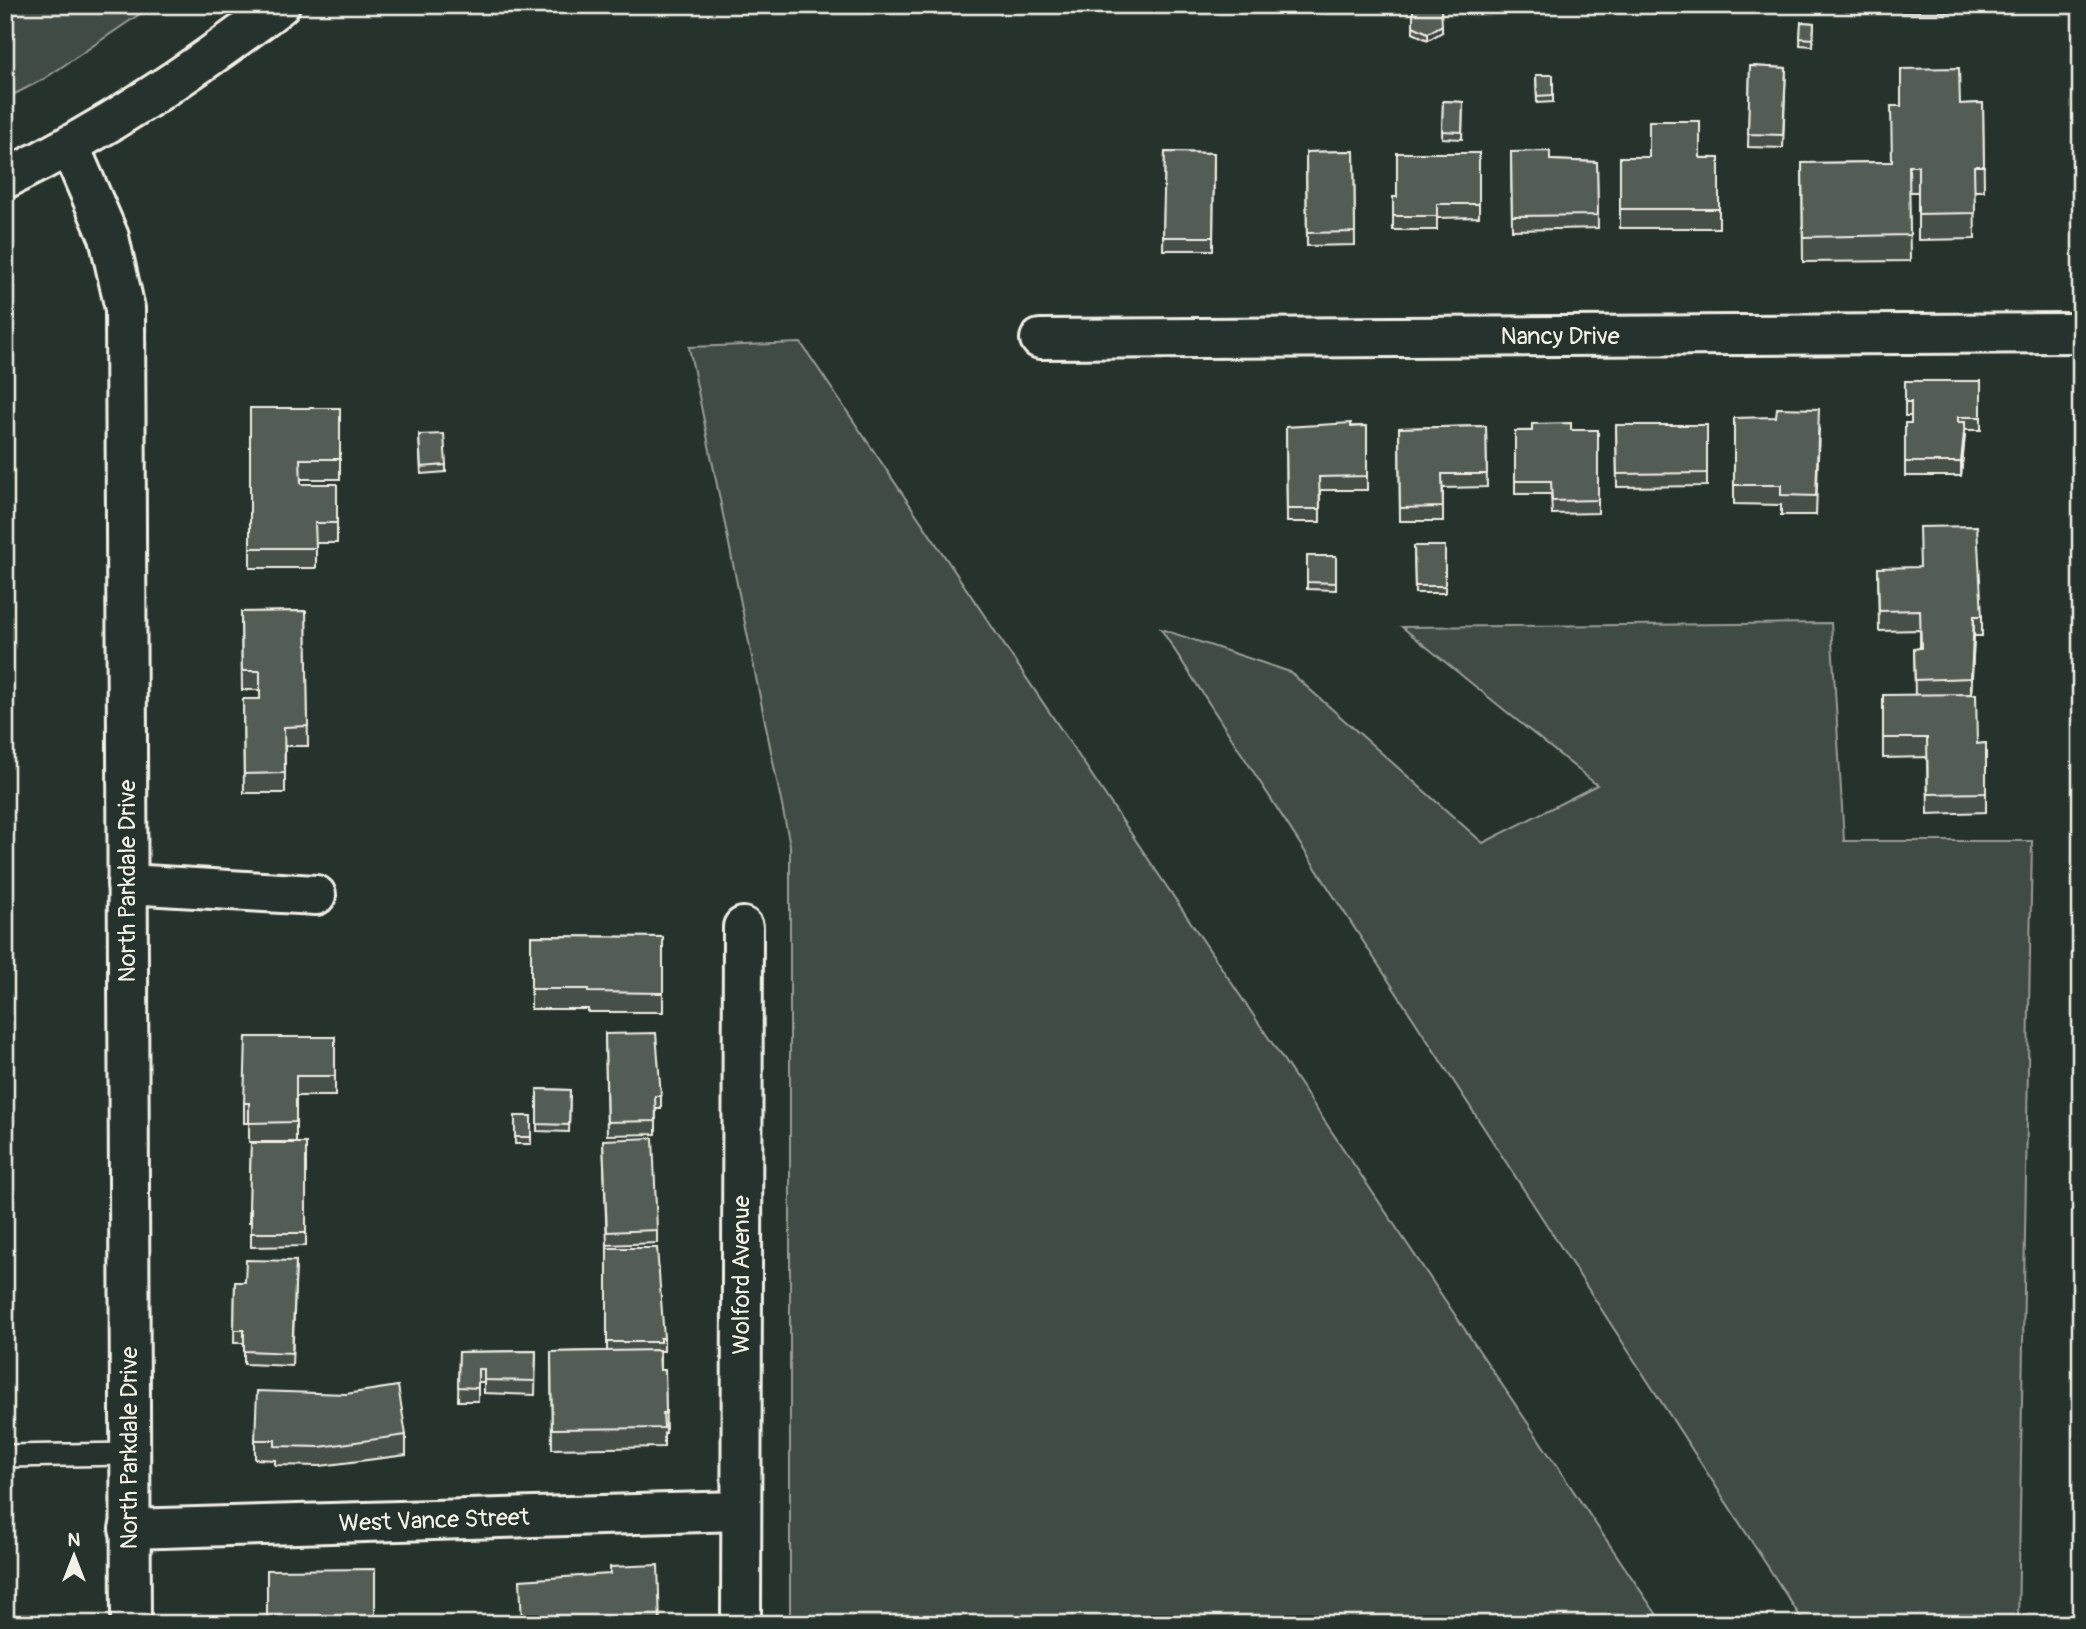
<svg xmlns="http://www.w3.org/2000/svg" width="2086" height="1629" font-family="Pangolin,sans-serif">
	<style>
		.green { fill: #414b45; stroke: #9a9e96; stroke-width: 2 }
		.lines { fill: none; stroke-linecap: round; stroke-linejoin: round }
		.service-casing { stroke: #f4f1e8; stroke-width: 26 }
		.minor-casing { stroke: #f4f1e8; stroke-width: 44 }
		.secondary-casing { stroke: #f4f1e8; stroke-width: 44 }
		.service { stroke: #26332d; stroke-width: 21 }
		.minor { stroke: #26332d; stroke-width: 38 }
		.secondary { stroke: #26332d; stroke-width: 38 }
		.wall { fill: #474f49; stroke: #f4f1e8; stroke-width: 2 }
		.shaded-wall { fill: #39403c; stroke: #f4f1e8; stroke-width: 2 }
		.building { fill: #525c55; stroke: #f4f1e8; stroke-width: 2 }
		.labels { text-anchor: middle; stroke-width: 7; stroke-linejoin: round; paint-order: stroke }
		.street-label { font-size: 24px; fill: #f4f1e8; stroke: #26332d }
	</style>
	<rect width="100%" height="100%" fill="#26332d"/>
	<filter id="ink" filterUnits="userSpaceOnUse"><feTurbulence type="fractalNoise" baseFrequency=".0143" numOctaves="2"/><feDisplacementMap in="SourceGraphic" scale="14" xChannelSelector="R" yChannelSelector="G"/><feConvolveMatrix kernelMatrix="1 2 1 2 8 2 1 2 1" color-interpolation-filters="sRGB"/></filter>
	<g filter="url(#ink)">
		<g class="green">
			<polygon points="5,5 153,5 44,79 5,99"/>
			<polygon points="801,343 1663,1624 790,1624 790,845 689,347"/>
			<polygon points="1831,623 1844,841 2032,841 2018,1624 1805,1624 1161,629 1290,672 1483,843 1597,785 1402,627"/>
		</g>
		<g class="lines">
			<g class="service-casing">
				<polyline id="service" points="5,1456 129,1454"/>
			</g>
			<g class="minor-casing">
				<g id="minor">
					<polyline points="70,147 109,237 125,309 131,1624"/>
					<polyline points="1040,339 2081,333"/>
					<polyline points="127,884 316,895"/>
					<polyline points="129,1529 739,1511"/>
					<polyline points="741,1624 743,927"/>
				</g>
			</g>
			<g class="secondary-casing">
				<path id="secondary" d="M5,179C104,131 193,71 280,5"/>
			</g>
			<use href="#service" class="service"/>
			<use href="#minor" class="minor"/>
			<use href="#secondary" class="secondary"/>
		</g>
		<g class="wall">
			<polygon points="1897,5 1995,5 1994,12 1897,12"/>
			<polygon points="1413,10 1442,32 1428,40 1413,33"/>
			<polygon points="1801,22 1814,23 1813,46 1800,45"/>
			<polygon points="1750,66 1786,68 1783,148 1748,147"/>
			<polygon points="1536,75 1553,75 1553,102 1537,103"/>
			<polygon points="1443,101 1463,102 1462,139 1442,138"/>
			<polygon points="1983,103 1984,191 1974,191 1975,239 1918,240 1918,192 1909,192 1910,261 1803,262 1802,163 1892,162 1960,104"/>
			<polygon points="1354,151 1355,245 1307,246 1306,152"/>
			<polygon points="1165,152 1214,153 1213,250 1163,250"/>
			<polygon points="1511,152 1550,160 1597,162 1598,228 1512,230"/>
			<polygon points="1479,153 1479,217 1437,218 1437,230 1393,230 1393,197 1397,197"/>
			<polygon points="1620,157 1719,158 1719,228 1620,228"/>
			<polygon points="1905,381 1981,381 1981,430 1965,430 1961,476 1905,476 1905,423 1911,423 1911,416 1905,416"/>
			<polygon points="250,408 340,408 340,479 301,479 301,484 337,484 337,543 316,543 316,568 250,568"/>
			<polygon points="1734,418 1819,429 1816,515 1781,515 1781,505 1734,504"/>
			<polygon points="1616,425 1707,425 1707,486 1617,487"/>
			<polygon points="1367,426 1367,490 1320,490 1320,522 1287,522 1286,427"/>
			<polygon points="1486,426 1487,487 1443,488 1443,521 1400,521 1399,428"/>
			<polygon points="1598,430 1598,513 1552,514 1551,494 1515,494 1515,431"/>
			<polygon points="419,435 446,465 446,472 421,474"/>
			<polygon points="1414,546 1445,546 1445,593 1415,593"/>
			<polygon points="1307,556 1336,556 1336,590 1307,589"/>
			<polygon points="1878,568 1982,616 1982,636 1974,636 1971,694 1977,744 1986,743 1986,812 1928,814 1927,757 1883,758 1883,695 1915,695 1914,649 1920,648 1920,630 1879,631"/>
			<polygon points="306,611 308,746 285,746 285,793 244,793 243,699 260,699 260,690 242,690 241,612"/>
			<polygon points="531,936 663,937 663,1012 588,1012 588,1009 531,1009"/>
			<polygon points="605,1034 661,1096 661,1109 656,1109 656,1134 607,1135"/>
			<polygon points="335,1037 335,1096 296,1096 296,1142 249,1142 249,1123 244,1123 244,1103"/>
			<polygon points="537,1089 570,1090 569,1132 537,1131"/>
			<rect x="515" y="1116" width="16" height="28"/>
			<polygon points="603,1140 657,1230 657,1243 607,1245"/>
			<polygon points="251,1143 306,1143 306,1246 251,1247 251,1222 249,1222"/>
			<polygon points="607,1248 664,1338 664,1351 660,1351 660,1370 665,1370 666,1433 664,1433 664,1447 552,1449 551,1352 607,1351"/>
			<polygon points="296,1261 292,1366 244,1364 244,1343 234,1343 235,1282 245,1282"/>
			<polygon points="536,1351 535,1395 484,1393 484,1382 478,1382 478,1401 458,1401 459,1352"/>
			<polygon points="406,1435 406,1455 320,1466 275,1465 275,1460 255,1459 255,1440"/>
		</g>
		<g class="shaded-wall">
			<polygon points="1442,25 1442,32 1428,40 1428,33"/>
			<polygon points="1965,422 1965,436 1961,476 1961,462"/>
			<polygon points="1974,616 1974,636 1971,698 1971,678"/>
		</g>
		<g class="building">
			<polygon points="1422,5 1433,5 1441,8 1442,25 1428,33 1413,26 1413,10"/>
			<polygon points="1801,22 1814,23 1813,39 1800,38"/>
			<polygon points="1750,66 1786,68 1783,135 1748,134"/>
			<polygon points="1959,68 1960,104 1983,103 1984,166 1974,166 1975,213 1918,214 1918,166 1909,166 1910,235 1803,237 1802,163 1892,162 1891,106 1901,106 1901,69"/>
			<polygon points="1536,75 1553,75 1553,95 1537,96"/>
			<polygon points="1443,101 1463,102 1462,132 1442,131"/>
			<polygon points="1649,121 1700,121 1700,158 1719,158 1719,209 1620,209 1620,157 1649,157"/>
			<polygon points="1354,151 1355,232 1307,233 1306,152"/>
			<polygon points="1550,151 1550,160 1597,162 1598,215 1512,216 1511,152"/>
			<polygon points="1165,152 1214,153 1213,237 1163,237"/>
			<polygon points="1397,153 1479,153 1479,204 1437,204 1437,216 1393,216 1393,197 1397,197"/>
			<polygon points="1905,381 1981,381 1981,417 1958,417 1958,422 1965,422 1961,462 1905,462 1905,423 1911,423 1911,402 1905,402"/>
			<polygon points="250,408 340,408 340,459 300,459 301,484 337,484 337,523 315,523 316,548 250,548"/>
			<polygon points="1777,408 1819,409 1816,496 1781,495 1781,485 1734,485 1734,418 1776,417"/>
			<polygon points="1351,423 1351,427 1367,426 1367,476 1319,477 1320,509 1287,509 1286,427"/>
			<polygon points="1571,423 1571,430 1598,430 1598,500 1552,501 1551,481 1515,481 1515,431 1532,431 1532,424"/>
			<polygon points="1616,425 1707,425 1707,473 1617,474"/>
			<polygon points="1486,426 1487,474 1442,474 1443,507 1400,508 1399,428"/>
			<polygon points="444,434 446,465 421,467 419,435"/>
			<polygon points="1977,526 1982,616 1974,616 1971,678 1915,680 1914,649 1921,648 1920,610 1879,611 1878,568 1920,567 1919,527"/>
			<polygon points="1414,546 1445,546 1445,586 1415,586"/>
			<polygon points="1307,556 1336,556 1336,583 1307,582"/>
			<polygon points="306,611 308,726 284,727 285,773 244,774 243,699 260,699 260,671 242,671 241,612"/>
			<polygon points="1976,694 1977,744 1986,743 1986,793 1928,794 1927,738 1883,738 1883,695"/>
			<polygon points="531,936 663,937 663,993 588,992 588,989 531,989"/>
			<polygon points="656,1033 661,1096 655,1096 656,1121 607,1122 605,1034"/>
			<polygon points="246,1037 335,1037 335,1076 296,1076 296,1122 249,1123 249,1103 244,1103"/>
			<polygon points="537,1089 570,1090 569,1125 537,1124"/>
			<rect x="515" y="1116" width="16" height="21"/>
			<polygon points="653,1138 657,1230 607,1232 603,1140"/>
			<polygon points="251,1143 306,1143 306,1233 251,1233 251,1209 249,1209"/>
			<polygon points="607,1248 657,1248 664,1338 660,1338 660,1342 607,1342"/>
			<polygon points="246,1260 296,1261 292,1353 244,1351 244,1330 234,1330 235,1282 245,1282"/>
			<polygon points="659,1350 660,1370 665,1370 666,1413 663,1413 664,1428 552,1429 551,1352"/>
			<polygon points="536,1351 535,1381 484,1380 484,1369 478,1369 478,1388 458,1387 459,1352"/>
			<polygon points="398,1386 406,1435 320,1447 275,1446 275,1440 255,1440 257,1391 346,1394"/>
			<polygon points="658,1565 660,1624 522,1624 520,1580 610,1574 610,1567"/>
			<polygon points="375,1569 375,1624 267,1624 267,1570"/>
		</g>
	</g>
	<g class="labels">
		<g class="street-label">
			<text x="1560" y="344">Nancy Drive</text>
			<text transform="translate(127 881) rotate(-90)" y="8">North Parkdale Drive</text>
			<text transform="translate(741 1275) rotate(-90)" y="8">Wolford Avenue</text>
			<text transform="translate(129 1448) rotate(-90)" y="8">North Parkdale Drive</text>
			<text transform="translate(434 1520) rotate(-2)" y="8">West Vance Street</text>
		</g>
	</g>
	<rect width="2086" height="1629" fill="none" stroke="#26332d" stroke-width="28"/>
	<rect x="14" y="14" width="2058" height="1601" fill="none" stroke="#f4f1e8" stroke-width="2.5" filter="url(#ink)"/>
	<g transform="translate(74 1556)" stroke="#26332d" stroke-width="5" paint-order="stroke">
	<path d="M0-5L12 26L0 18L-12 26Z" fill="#f4f1e8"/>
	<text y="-10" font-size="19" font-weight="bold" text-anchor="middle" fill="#f4f1e8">N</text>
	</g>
</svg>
